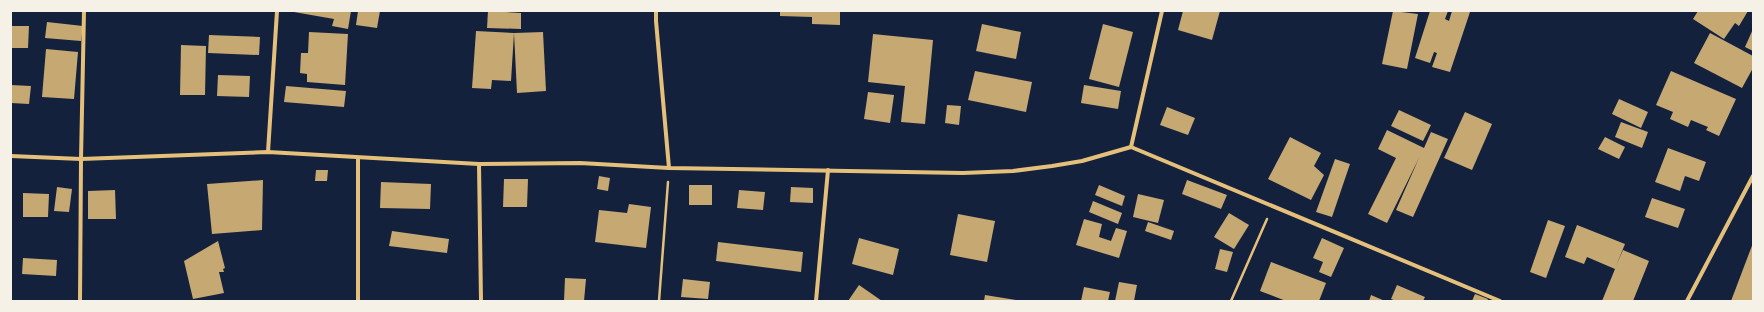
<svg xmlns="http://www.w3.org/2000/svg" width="1764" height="312" font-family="Roboto,sans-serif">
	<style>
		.building { fill: #c6a872 }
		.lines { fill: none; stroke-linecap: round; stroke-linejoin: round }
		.path { stroke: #e5c07b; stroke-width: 2.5 }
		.minor { stroke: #e5c07b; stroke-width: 4 }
	</style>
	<rect width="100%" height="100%" fill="#14213d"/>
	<g class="building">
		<polygon points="294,11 351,11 348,29 332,26 334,19 294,12"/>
		<polygon points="358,11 380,11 377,28 356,25"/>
		<polygon points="488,11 521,13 521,29 487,28"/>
		<polygon points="780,11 840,11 840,25 812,24 812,17 780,16"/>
		<polygon points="1183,11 1220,11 1212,40 1178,30"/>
		<polygon points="1393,11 1418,14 1407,69 1382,64"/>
		<polygon points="1430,11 1448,11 1445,19 1449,21 1452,11 1470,12 1450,72 1432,67 1437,53 1434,52 1430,63 1415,58"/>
		<polygon points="1698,11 1748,11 1739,26 1735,23 1724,39 1693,19"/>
		<polygon points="47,22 83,26 81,41 45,38"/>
		<polygon points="982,24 1021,32 1016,59 976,51"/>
		<polygon points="1103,24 1133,32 1119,87 1089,79"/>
		<polygon points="11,26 29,26 28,48 11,48"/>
		<polygon points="1753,29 1753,51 1745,47"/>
		<polygon points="476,31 514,33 511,81 492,80 491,89 472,88"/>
		<polygon points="309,32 348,34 345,85 307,82 307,74 300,73 301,53 308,53"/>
		<polygon points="543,32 546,91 517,93 514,33"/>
		<polygon points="1710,33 1753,56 1753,68 1742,88 1694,63"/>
		<polygon points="873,34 933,40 925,124 901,122 905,86 868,82"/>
		<polygon points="209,35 260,37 259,55 208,53"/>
		<polygon points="181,45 206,46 205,95 180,95"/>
		<polygon points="46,49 78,52 74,99 42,97"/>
		<polygon points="975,71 1032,82 1026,112 968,100"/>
		<polygon points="1671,71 1736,99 1719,136 1706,130 1708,127 1691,120 1688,127 1670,119 1673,112 1656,105"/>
		<polygon points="218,75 250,76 249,97 217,96"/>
		<polygon points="11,85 31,86 29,104 11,103"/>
		<polygon points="1084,85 1121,91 1118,109 1081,103"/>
		<polygon points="286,86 346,91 344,107 284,102"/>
		<polygon points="868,92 894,95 890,123 864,119"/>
		<polygon points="1619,99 1648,112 1641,128 1612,114"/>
		<polygon points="947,105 961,106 959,125 945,123"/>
		<polygon points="1167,107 1195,118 1188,135 1160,125"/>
		<polygon points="1399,110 1431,125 1423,141 1391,126"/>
		<polygon points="1465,112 1492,124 1472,170 1444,158"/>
		<polygon points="1621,122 1648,132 1642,148 1615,137"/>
		<polygon points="1387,130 1424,148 1431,132 1448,139 1413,217 1396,210 1419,158 1387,223 1368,214 1396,158 1378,149"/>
		<polygon points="1290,137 1321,153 1314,166 1324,175 1311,200 1268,179"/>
		<polygon points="1605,137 1625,147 1619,159 1598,149"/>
		<polygon points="1668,148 1706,162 1699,181 1685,176 1680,191 1655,182"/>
		<polygon points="1335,159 1350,164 1332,217 1316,212"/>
		<polygon points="316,170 328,170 327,181 315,181"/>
		<polygon points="599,176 610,178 608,191 597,189"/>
		<polygon points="504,179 528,179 527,207 503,207"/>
		<polygon points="263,180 262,230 212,234 207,184"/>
		<polygon points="1187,180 1227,195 1221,209 1182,194"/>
		<polygon points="381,182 431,184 430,209 380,208"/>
		<rect x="689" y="185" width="23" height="20"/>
		<polygon points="1099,185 1125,196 1122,206 1095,195"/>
		<polygon points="57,187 72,189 69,212 54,211"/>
		<polygon points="791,187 813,188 813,203 790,202"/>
		<polygon points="115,190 116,219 88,219 88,191"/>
		<polygon points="739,190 765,192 763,210 737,208"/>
		<polygon points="23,193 49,194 48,217 23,217"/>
		<polygon points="1138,194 1164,200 1158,223 1133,217"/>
		<polygon points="1652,198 1685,209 1678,228 1645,217"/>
		<polygon points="1093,201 1122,213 1118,224 1089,212"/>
		<polygon points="629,204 651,207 646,248 595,242 599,210 627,213"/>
		<polygon points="1229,213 1249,225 1234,249 1214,237"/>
		<polygon points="958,214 995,221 987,262 950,255"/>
		<polygon points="1084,219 1102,224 1099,237 1111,241 1116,228 1127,231 1119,258 1076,245"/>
		<polygon points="1548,220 1565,226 1546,278 1530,272"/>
		<polygon points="1148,222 1174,231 1171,240 1145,231"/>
		<polygon points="1577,225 1625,244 1616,266 1623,250 1649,261 1633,301 1602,301 1615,269 1587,257 1584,264 1565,257"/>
		<polygon points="392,231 449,239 447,253 389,246"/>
		<polygon points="859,238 899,249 893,275 852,264"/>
		<polygon points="1322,238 1344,248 1331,277 1319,272 1323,262 1313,258"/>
		<polygon points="218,241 225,268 223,269 224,272 219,272 224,293 193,299 184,261"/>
		<polygon points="718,242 803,252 801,272 716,261"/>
		<polygon points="1753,243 1753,301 1731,301"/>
		<polygon points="1220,249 1233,252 1227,272 1215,269"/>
		<polygon points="23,258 57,260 56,276 22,274"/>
		<polygon points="1271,262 1326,283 1319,301 1286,301 1260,291"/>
		<polygon points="565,278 586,279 584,301 564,301"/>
		<polygon points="683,279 710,282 708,299 681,297"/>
		<polygon points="1119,282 1137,285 1134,301 1115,301"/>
		<polygon points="859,285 882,301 848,301"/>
		<polygon points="1397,285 1425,297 1423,301 1396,301 1391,299"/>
		<polygon points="1084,287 1110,292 1108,301 1081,301"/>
		<polygon points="1475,294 1488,299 1487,301 1472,301"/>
		<polygon points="985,295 1016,300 1016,301 984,301"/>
		<polygon points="1371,295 1385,301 1369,301"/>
	</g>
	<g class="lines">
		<g class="path">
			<polyline points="659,301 668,182"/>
			<polyline points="1231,301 1267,219"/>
		</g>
		<g class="minor">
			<polyline points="656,11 656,21 669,168"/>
			<polyline points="1131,147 1162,11"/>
			<polyline points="268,152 277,11"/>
			<polyline points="11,156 81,159 268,152 479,164 580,163 669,168 963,173 1013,171 1052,166 1082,161 1131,147 1500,301"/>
			<polyline points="358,158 358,301"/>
			<polyline points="479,164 481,301"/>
			<polyline points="80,301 81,159 84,11"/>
			<polyline points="816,301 828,170"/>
			<polyline points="1687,301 1753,176"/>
		</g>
	</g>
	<rect width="1764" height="312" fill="none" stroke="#f6f1e7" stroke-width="24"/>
</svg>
